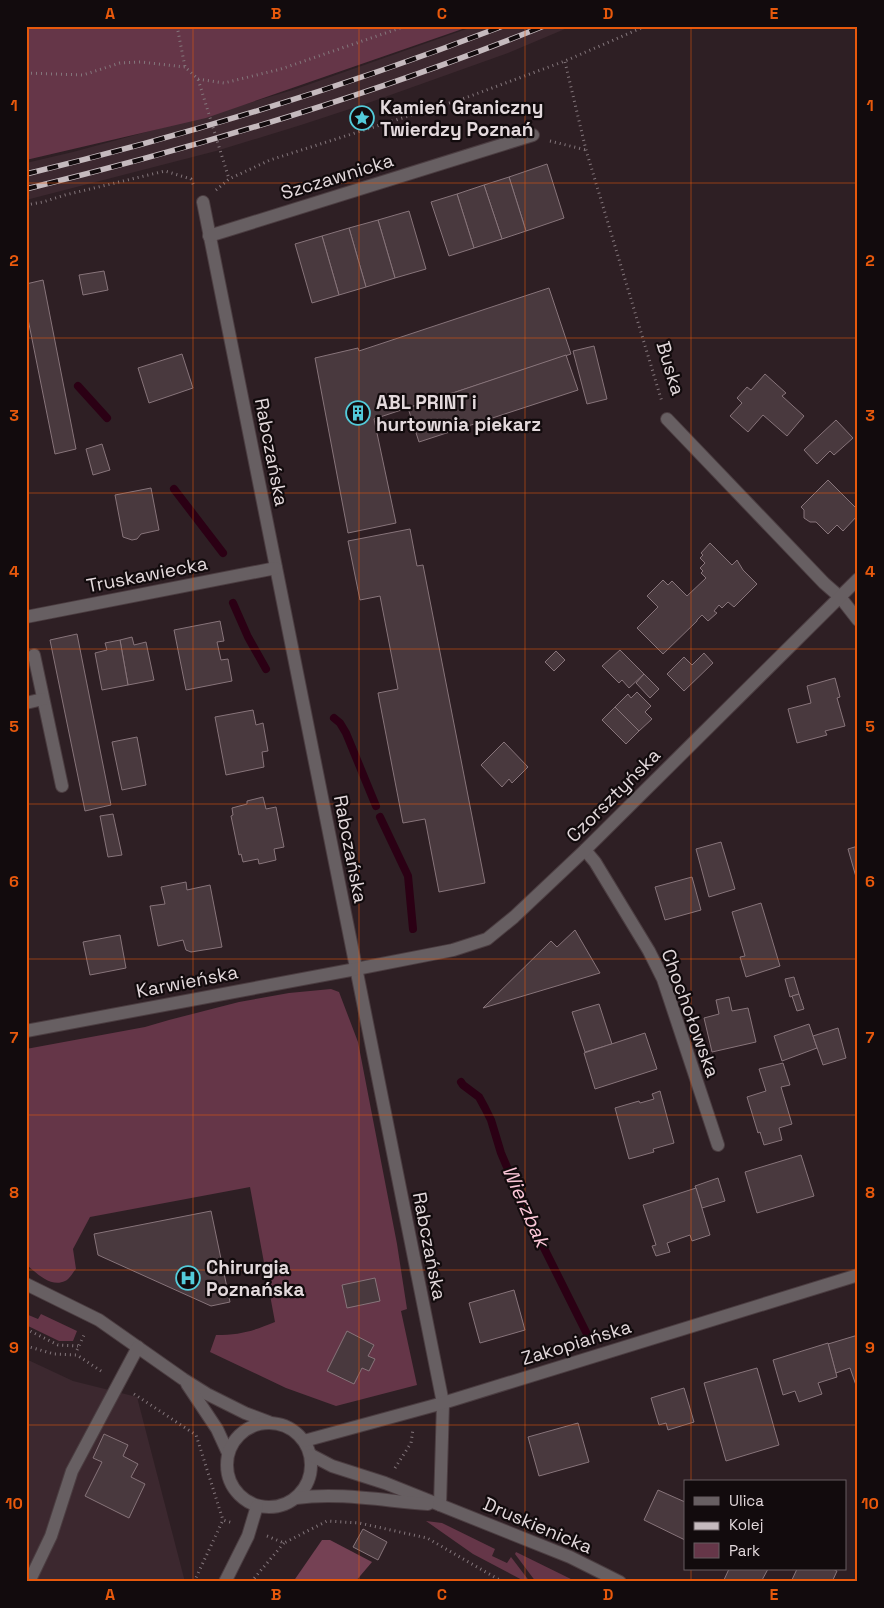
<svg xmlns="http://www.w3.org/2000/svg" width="884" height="1608" font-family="'Space Grotesk',sans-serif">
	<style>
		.built { fill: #3c282f }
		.green { fill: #653648 }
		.forest { fill: #754154 }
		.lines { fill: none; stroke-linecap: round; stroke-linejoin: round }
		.stream { stroke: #2b0014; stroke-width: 8 }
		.building { fill: #49393e; stroke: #87747a }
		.minor-casing { stroke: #4b3d41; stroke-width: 14 }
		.path { stroke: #84777c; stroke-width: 3; stroke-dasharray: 1 4; stroke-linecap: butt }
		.minor { stroke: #675f62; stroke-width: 12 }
		.rail-casing { stroke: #c5babe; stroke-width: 5.5 }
		.rail { stroke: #120b0d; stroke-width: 4; stroke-dasharray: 11; stroke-linecap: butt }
		.grid { fill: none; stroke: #e8590c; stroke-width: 1; stroke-opacity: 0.55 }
		.labels { text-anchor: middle; stroke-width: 4.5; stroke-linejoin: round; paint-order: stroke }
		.poi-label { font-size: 19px; font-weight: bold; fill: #e3d9dc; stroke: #120b0d; text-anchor: start }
		.street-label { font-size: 19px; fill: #e3d9dc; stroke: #120b0d }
		.water-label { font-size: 20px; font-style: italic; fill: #fcc7d8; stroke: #120b0d }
		.neatline { fill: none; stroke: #e8590c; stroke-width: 2 }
		.grid-label { font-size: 16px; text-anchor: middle; font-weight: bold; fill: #e8590c }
	</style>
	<rect width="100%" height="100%" fill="#2e1f24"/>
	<g class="built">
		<polygon points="475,26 572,26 508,53 368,103 301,125 216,151 26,200 26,163 73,152 216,113 296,89"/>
		<polygon points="26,1359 73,1381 137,1397 185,1582 26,1582"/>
	</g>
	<g class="green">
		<polygon points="26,26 471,26 206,118 26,160"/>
		<path d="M331,989L339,992L358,1042L397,1244L407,1309L401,1311L417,1385L336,1406L286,1388L210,1352L216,1335C240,1335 253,1331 275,1322L250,1187L90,1217L73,1249L76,1269C73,1272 70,1279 65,1281C51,1288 36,1273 26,1264V1049L145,1027L169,1020L239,1002L289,993Z"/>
		<polygon points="26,1314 38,1319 41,1314 77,1331 73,1341 59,1341 26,1325"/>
		<polygon points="426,1521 442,1523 495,1549 492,1556 507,1563 511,1557 530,1582 526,1582 473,1554"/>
		<polygon points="516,1552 577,1582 536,1582 515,1554"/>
	</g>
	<polygon class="forest" points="322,1540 330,1540 372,1562 355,1582 293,1582"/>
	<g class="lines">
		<g class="stream">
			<polyline points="78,386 107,418"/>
			<polyline points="174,489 223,553"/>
			<polyline points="233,603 248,637 266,669"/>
			<polyline points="334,718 340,723 346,733 376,806"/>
			<polyline points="380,817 408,876 413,929"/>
			<polyline points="461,1082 463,1085 479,1097 485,1108 491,1120 501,1153 526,1212 587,1334"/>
		</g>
	</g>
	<g class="building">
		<polygon points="547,164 564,218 526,231 509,177"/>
		<polygon points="509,177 526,231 502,239 484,185"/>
		<polygon points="484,185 502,239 474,248 457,194"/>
		<polygon points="457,194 474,248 449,256 431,202"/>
		<polygon points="409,211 426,269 395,278 378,220"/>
		<polygon points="378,220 395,278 366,287 349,228"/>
		<polygon points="349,228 366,287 339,295 322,236"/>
		<polygon points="322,236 339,295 312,303 295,244"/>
		<polygon points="104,271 108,290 83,295 79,275"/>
		<polygon points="43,280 76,449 55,454 26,309 26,284"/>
		<polygon points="549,288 571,354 374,419 396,523 348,533 315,358 358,348 359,351"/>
		<polygon points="594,346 607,399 587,404 573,351"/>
		<polygon points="182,354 193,388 149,403 138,368"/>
		<polygon points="566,355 578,390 419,442 408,408"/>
		<polygon points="765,374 786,393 782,396 804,416 787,436 763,415 748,432 730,416 742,403 737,398 747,387 751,390"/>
		<polygon points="836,420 853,438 834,455 830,451 817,464 804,450"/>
		<polygon points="102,444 110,470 93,475 86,449"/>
		<polygon points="828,480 858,510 858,515 843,531 837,525 828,534 816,522 810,522 804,518 804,510 801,507"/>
		<polygon points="151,488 159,530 141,534 137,539 132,540 123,537 115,495"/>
		<polygon points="410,529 417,566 423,565 485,883 439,892 425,819 403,823 378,693 398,689 380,596 360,600 348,541"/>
		<polygon points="710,543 732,565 737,560 743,570 757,584 734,607 728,602 722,608 719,605 714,611 717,613 708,621 702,615 697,620 697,621 663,654 637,628 658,607 647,596 663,580 668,585 672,581 687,596 706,578 701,573 703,571 700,568 705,563 700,558 703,555 701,553"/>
		<polygon points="220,621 224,641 217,642 221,660 228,659 232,681 186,690 174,630"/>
		<polygon points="77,634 111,805 85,811 50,640"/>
		<polygon points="132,637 134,645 146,642 154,680 128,685 120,640"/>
		<polygon points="120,640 128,685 102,690 95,653 107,650 105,643"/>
		<polygon points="620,650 644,674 629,688 622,680 619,683 602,666"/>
		<polygon points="556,651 565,660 554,671 545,662"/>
		<polygon points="704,653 713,663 684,691 667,674 684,657 692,665"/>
		<polygon points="644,674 659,689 650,698 636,683"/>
		<polygon points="835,678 840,697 837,698 845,726 825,731 827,735 797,743 788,709 811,703 807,686"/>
		<polygon points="637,692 651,706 645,712 652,719 639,731 615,707 628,694 631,698"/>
		<polygon points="615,707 639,731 626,744 602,720"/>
		<polygon points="253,710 256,725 263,723 268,751 262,752 264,767 226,775 215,717"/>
		<polygon points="137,737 146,785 122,790 112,742"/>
		<polygon points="504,742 528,767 512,783 509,779 502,787 481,765"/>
		<polygon points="263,797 266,809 276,807 284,847 274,849 276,860 259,864 258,859 243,862 241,854 239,855 231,816 233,815 232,808 247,804 247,801"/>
		<polygon points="113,814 122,855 108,857 100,816"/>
		<polygon points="721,842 735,889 709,897 696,849"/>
		<polygon points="858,846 858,884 848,849"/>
		<polygon points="692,877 701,910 665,920 655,887"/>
		<polygon points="186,882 187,890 210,885 222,947 191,952 186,950 183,940 158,946 150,906 165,904 161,887"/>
		<polygon points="761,903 780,966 746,977 740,957 745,956 732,912"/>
		<polygon points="575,930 600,973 483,1008 551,941 557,947"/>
		<polygon points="120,935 126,968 90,975 83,942"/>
		<polygon points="794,977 799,994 790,997 785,979"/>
		<polygon points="799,994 804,1009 797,1011 792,996"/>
		<polygon points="729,997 732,1011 748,1008 756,1042 712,1052 704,1018 719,1014 716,1000"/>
		<polygon points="599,1004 612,1044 585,1052 572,1012"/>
		<polygon points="809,1024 817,1048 782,1061 774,1036"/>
		<polygon points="838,1028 846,1058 823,1065 813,1036"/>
		<polygon points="645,1033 657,1069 595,1089 584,1053"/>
		<polygon points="783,1063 790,1085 781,1087 792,1124 779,1128 782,1140 764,1145 760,1132 758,1133 747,1097 766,1091 759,1069"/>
		<polygon points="660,1091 674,1143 653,1149 654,1152 629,1159 615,1108 639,1101 640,1103 654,1099 652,1094"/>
		<polygon points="801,1155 814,1196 757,1213 745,1172"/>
		<polygon points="718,1178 725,1201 702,1208 695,1186"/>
		<polygon points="696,1188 710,1235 692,1241 690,1235 667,1243 670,1252 656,1256 652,1246 656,1245 643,1205"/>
		<polygon points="211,1211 230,1302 211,1306 98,1255 94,1234"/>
		<polygon points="375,1278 380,1301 347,1308 342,1285"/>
		<polygon points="514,1290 525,1330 480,1343 469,1303"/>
		<polygon points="347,1331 374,1345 368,1356 375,1359 369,1371 362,1368 354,1384 327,1371"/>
		<polygon points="858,1335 858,1391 850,1368 836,1373 828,1344"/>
		<polygon points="828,1343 837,1377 818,1383 822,1394 799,1402 795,1391 783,1395 773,1360"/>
		<polygon points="757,1368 779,1445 726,1461 704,1383"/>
		<polygon points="684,1388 694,1422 668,1430 666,1423 659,1425 651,1398"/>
		<polygon points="578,1423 589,1462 539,1476 528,1437"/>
		<polygon points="104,1434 128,1445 123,1456 138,1464 131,1477 145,1484 129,1518 85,1496 102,1462 93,1458"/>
		<polygon points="658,1490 685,1502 685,1540 644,1520"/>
		<polygon points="363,1529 387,1542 378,1560 353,1547"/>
		<polygon points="729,1569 768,1569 761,1582 723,1582"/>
		<polygon points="797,1569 833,1569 837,1571 832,1582 791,1582"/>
	</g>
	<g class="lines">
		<g class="minor-casing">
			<g id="minor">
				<polyline points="203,202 443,1403 440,1505"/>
				<polyline points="209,236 533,135"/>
				<polyline points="667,419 824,583 840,597 858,620"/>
				<polyline points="26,617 276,568"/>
				<polyline points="34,655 62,786"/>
				<polyline points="26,703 43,699"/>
				<polyline points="585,850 595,862 649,951 663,979 718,1145"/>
				<polyline points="26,1031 356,969 453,950 487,939 514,917 585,850 858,579"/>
				<polyline points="26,1284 99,1320 183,1379 207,1394 245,1413 269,1422"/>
				<polyline points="187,1384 217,1429 228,1453"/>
				<circle cx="269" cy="1465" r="42"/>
				<polyline points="304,1441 443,1403 858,1275"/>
				<polyline points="311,1455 332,1466 385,1483 570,1557 620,1582"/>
				<path d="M296,1498C340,1492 384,1501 428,1504"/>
				<polyline points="29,1582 51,1536 72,1471 138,1347"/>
				<polyline points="225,1582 248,1536 257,1506"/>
			</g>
		</g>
		<g class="path">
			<polyline points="177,26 185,67 198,79 229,179"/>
			<polyline points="565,62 586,150 662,402"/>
			<polyline points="26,73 83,75 120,63 141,62 185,67"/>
			<polyline points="198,79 224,83 281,69 406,26"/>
			<polyline points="550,141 586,150"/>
			<polyline points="216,190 229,179 270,160 465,98 565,61 646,26"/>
			<polyline points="26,205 43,202 65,195 165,171 191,179 194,186"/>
			<polyline points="26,1329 58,1345 78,1346"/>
			<polyline points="26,1346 54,1354 77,1355 104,1373"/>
			<polyline points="77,1350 85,1333"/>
			<polyline points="134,1394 196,1435 223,1520 233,1523"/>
			<polyline points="395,1468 411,1443 413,1429"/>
			<polyline points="267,1536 284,1543 327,1521 359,1523 427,1538 503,1582"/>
			<polyline points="194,1582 223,1520"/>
			<polyline points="251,1582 284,1543"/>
		</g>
		<use href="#minor" class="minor"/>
		<g class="rail-casing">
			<g id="rail">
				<path d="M26,174C188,135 347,86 503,26"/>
				<path d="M26,189C202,146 375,94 544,26"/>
			</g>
		</g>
		<use href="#rail" class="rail"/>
	</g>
	<path class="grid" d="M193,26V1582M359,26V1582M525,26V1582M691,26V1482M26,183H858M26,338H858M26,493H858M26,649H858M26,804H858M26,959H858M26,1115H858M26,1270H858M26,1425H858M691,1569V1582"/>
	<defs>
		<g id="sight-ring" transform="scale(1.25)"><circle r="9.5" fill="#120b0d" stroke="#53cbda" stroke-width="1.5"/><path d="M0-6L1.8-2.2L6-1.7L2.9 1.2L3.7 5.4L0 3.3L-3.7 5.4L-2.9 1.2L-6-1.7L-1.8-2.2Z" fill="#53cbda"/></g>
		<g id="building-ring" transform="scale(1.25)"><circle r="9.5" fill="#120b0d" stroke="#53cbda" stroke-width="1.5"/><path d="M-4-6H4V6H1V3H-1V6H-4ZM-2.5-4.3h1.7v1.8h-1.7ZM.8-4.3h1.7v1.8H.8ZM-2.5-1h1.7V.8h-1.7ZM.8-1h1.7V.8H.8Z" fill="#53cbda"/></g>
		<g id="hospital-ring" transform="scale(1.25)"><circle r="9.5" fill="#120b0d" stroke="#53cbda" stroke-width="1.5"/><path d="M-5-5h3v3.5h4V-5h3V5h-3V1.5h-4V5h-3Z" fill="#53cbda"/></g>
	</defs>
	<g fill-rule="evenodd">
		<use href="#sight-ring" x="362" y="118"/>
		<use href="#building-ring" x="358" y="413"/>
		<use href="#hospital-ring" x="188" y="1278"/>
	</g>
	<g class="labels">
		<g class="poi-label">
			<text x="380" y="114">Kamień Graniczny<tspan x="380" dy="22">Twierdzy Poznań</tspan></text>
			<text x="376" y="409">ABL PRINT i<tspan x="376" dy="22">hurtownia piekarz</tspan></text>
			<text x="206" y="1274">Chirurgia<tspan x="206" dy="22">Poznańska</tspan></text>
		</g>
		<g class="street-label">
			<text transform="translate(337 176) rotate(-17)" y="7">Szczawnicka</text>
			<text transform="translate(671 368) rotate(73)" y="7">Buska</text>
			<text transform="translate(272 452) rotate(79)" y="7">Rabczańska</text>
			<text transform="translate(147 574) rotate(-11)" y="7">Truskawiecka</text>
			<text transform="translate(613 795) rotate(-45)" y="7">Czorsztyńska</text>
			<text transform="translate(351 849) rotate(79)" y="7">Rabczańska</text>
			<text transform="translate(187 981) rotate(-11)" y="7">Karwieńska</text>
			<text transform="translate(691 1013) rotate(70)" y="7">Chochołowska</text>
			<text transform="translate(430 1246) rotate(79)" y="7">Rabczańska</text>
			<text transform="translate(576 1342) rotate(-17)" y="7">Zakopiańska</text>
			<text transform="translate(538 1525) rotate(23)" y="7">Druskienicka</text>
		</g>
		<g class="water-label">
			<text transform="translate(526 1206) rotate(66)" y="7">Wierzbak</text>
		</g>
	</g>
	<rect width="884" height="1608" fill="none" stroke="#120b0d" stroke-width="55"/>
	<rect x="684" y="1480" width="162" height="90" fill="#120b0d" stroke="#665d60"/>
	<rect x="694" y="1497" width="25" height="8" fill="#675f62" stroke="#665d60"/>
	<text x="729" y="1506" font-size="15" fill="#e3d9dc">Ulica</text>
	<rect x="694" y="1522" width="25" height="8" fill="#c5babe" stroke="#665d60"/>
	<text x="729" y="1530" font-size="15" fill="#e3d9dc">Kolej</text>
	<rect x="694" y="1543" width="25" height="15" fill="#653648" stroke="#665d60"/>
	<text x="729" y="1556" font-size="15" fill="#e3d9dc">Park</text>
	<rect x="28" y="28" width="828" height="1552" class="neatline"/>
	<g class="grid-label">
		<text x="110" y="19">A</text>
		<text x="276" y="19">B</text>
		<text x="442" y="19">C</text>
		<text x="608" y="19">D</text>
		<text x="774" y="19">E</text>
		<text x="14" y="111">1</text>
		<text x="870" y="111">1</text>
		<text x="14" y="266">2</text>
		<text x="870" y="266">2</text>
		<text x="14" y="421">3</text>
		<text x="870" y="421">3</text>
		<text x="14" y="577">4</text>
		<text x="870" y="577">4</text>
		<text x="14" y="732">5</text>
		<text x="870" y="732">5</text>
		<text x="14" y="887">6</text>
		<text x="870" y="887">6</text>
		<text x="14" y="1043">7</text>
		<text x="870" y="1043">7</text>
		<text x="14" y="1198">8</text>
		<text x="870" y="1198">8</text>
		<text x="14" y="1353">9</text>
		<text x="870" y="1353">9</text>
		<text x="14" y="1509">10</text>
		<text x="870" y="1509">10</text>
		<text x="110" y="1600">A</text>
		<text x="276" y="1600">B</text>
		<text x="442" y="1600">C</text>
		<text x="608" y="1600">D</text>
		<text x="774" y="1600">E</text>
	</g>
</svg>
